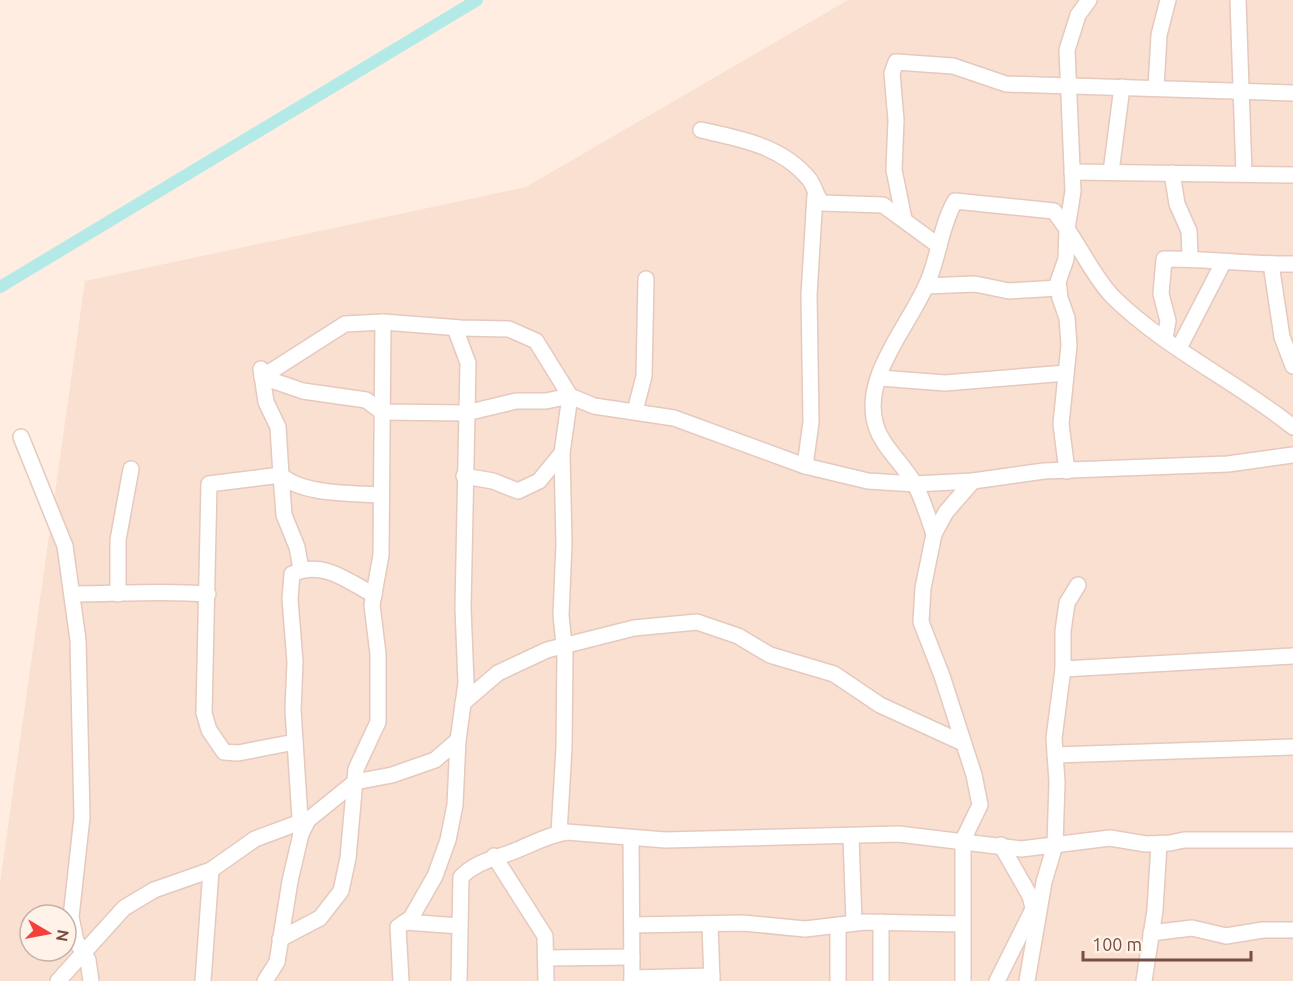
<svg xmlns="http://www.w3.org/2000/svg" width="1293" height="981" font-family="Ubuntu,sans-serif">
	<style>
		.residential { fill: #f9e0d1; fill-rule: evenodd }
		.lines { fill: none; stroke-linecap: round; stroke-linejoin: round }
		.canal { stroke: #b3eae7; stroke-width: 12 }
		.minor-casing { stroke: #e5c9be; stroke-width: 18 }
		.minor { stroke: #fff; stroke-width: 15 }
	</style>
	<rect width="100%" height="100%" fill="#feede0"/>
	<path class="residential" d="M848,0H1293V981H0V883L85,281L526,187ZM30,915H66V951H30Z"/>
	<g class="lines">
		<polyline class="canal" points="0,287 477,0"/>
		<g class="minor-casing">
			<g id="minor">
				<path d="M1089,0L1078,15L1067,50L1073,191L1067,229C1081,249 1096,280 1113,297C1166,349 1236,381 1293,427"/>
				<polyline points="1238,0 1244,174"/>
				<polyline points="1156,88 1159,35 1168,0"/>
				<path d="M701,130C741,139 782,146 809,179C815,186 815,195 822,203L883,205L939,246"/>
				<polyline points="1072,172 1293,175"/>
				<polyline points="1111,172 1122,87"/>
				<polyline points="1172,173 1177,204 1189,231 1190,258"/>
				<polyline points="904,219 894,170 896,120 892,73 896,62 953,66 1006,84 1293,93"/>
				<polyline points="1271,264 1282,337 1293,366"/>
				<polyline points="926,286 975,284 1009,291 1059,288"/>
				<path d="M1165,338L1168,321L1161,294L1164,259C1207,258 1250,265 1293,264"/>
				<polyline points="1179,348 1223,263"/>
				<path d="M261,369L266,402L278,427L281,475C302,495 353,493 381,495"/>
				<polyline points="880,378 945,383 1066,373"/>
				<polyline points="570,396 546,401 516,401 466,413 382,412 366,400 303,391 262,377 345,324 383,322 461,328 509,329 536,341 570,396 594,406 674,418 805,466 868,481 915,484 973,481 1044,471 1228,464 1293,455"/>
				<polyline points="635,411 644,376 646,279"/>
				<polyline points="21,437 65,546 78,640 82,817 71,917 76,941 88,960 91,981"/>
				<polyline points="805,466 811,422 809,295 815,195"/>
				<polyline points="464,476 493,481 518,491 539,481 562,453"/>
				<path d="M934,534C928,518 923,498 914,483C903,464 882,446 876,426C860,376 912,323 929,279C939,254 941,226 955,201L1054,211L1067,229L1066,259L1058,282L1060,298L1067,318L1069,345L1061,424L1067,471"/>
				<path d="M72,594C118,594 163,590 208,594"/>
				<polyline points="118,594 118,540 131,469"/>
				<polyline points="1063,669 1293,656"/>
				<polyline points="463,703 498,673 547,650 634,628 697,622 738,636 770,655 834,674 880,705 963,743"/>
				<polyline points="295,742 238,753 224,752 209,730 204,713 209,484 281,475 284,515 297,547 301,569"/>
				<polyline points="1055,755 1293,747"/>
				<polyline points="559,833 564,748 565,654 561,615 564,544 562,453 570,396"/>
				<path d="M301,834L293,710L295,662L290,599L292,574C323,560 346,580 374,595"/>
				<polyline points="851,836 854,923"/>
				<polyline points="631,838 632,981"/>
				<polyline points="1001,845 1030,896 1035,915"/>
				<polyline points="494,856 545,936 546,981"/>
				<polyline points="405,922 460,926"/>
				<polyline points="881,922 881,981"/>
				<polyline points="710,924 712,981"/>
				<polyline points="632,925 743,923 805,929 865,922 962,924"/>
				<polyline points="1151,933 1192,928 1226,936 1263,930 1293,930"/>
				<polyline points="280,939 320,918 341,891 348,858 356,769 378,722 378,654 372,605 381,555 383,322"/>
				<polyline points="547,958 632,957"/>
				<polyline points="632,978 712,976"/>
				<polyline points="58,981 124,908 154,890 211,870 255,839 306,820"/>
				<polyline points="203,981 211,870"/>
				<polyline points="265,981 277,962 290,881 301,834 308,820 355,782 392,775 435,760 458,740"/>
				<polyline points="401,981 398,927 411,918 435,876 448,840 455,805 458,740 466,683 463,608 468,363 455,328"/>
				<path d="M459,981L461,877C478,860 496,859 517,850C534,843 548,835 567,832L665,840L899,834L1021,849L1110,838L1146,844L1170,843L1184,840H1293"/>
				<polyline points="838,981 838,925"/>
				<polyline points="963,981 963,840 980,805 974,775 942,676 921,622 923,588 934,534 946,512 973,481"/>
				<polyline points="997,981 1036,903"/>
				<polyline points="1027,981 1044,882 1055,845 1057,782 1054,738 1063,669 1063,631 1067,603 1078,585"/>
				<polyline points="1144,981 1155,910 1159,844"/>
			</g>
		</g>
		<use href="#minor" class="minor"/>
	</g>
	<g transform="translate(48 933) rotate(100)"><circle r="28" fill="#fff2e8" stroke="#c9b0a7" stroke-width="1.5"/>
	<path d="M0-4.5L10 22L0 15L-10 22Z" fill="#f53f39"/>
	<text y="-9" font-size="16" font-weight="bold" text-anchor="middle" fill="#784d45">N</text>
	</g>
	<path d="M1083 951v9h168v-9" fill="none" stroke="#784d45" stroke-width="3"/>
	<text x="1092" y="951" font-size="18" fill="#784d45" stroke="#fff2e8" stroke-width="4.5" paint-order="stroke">100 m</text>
</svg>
